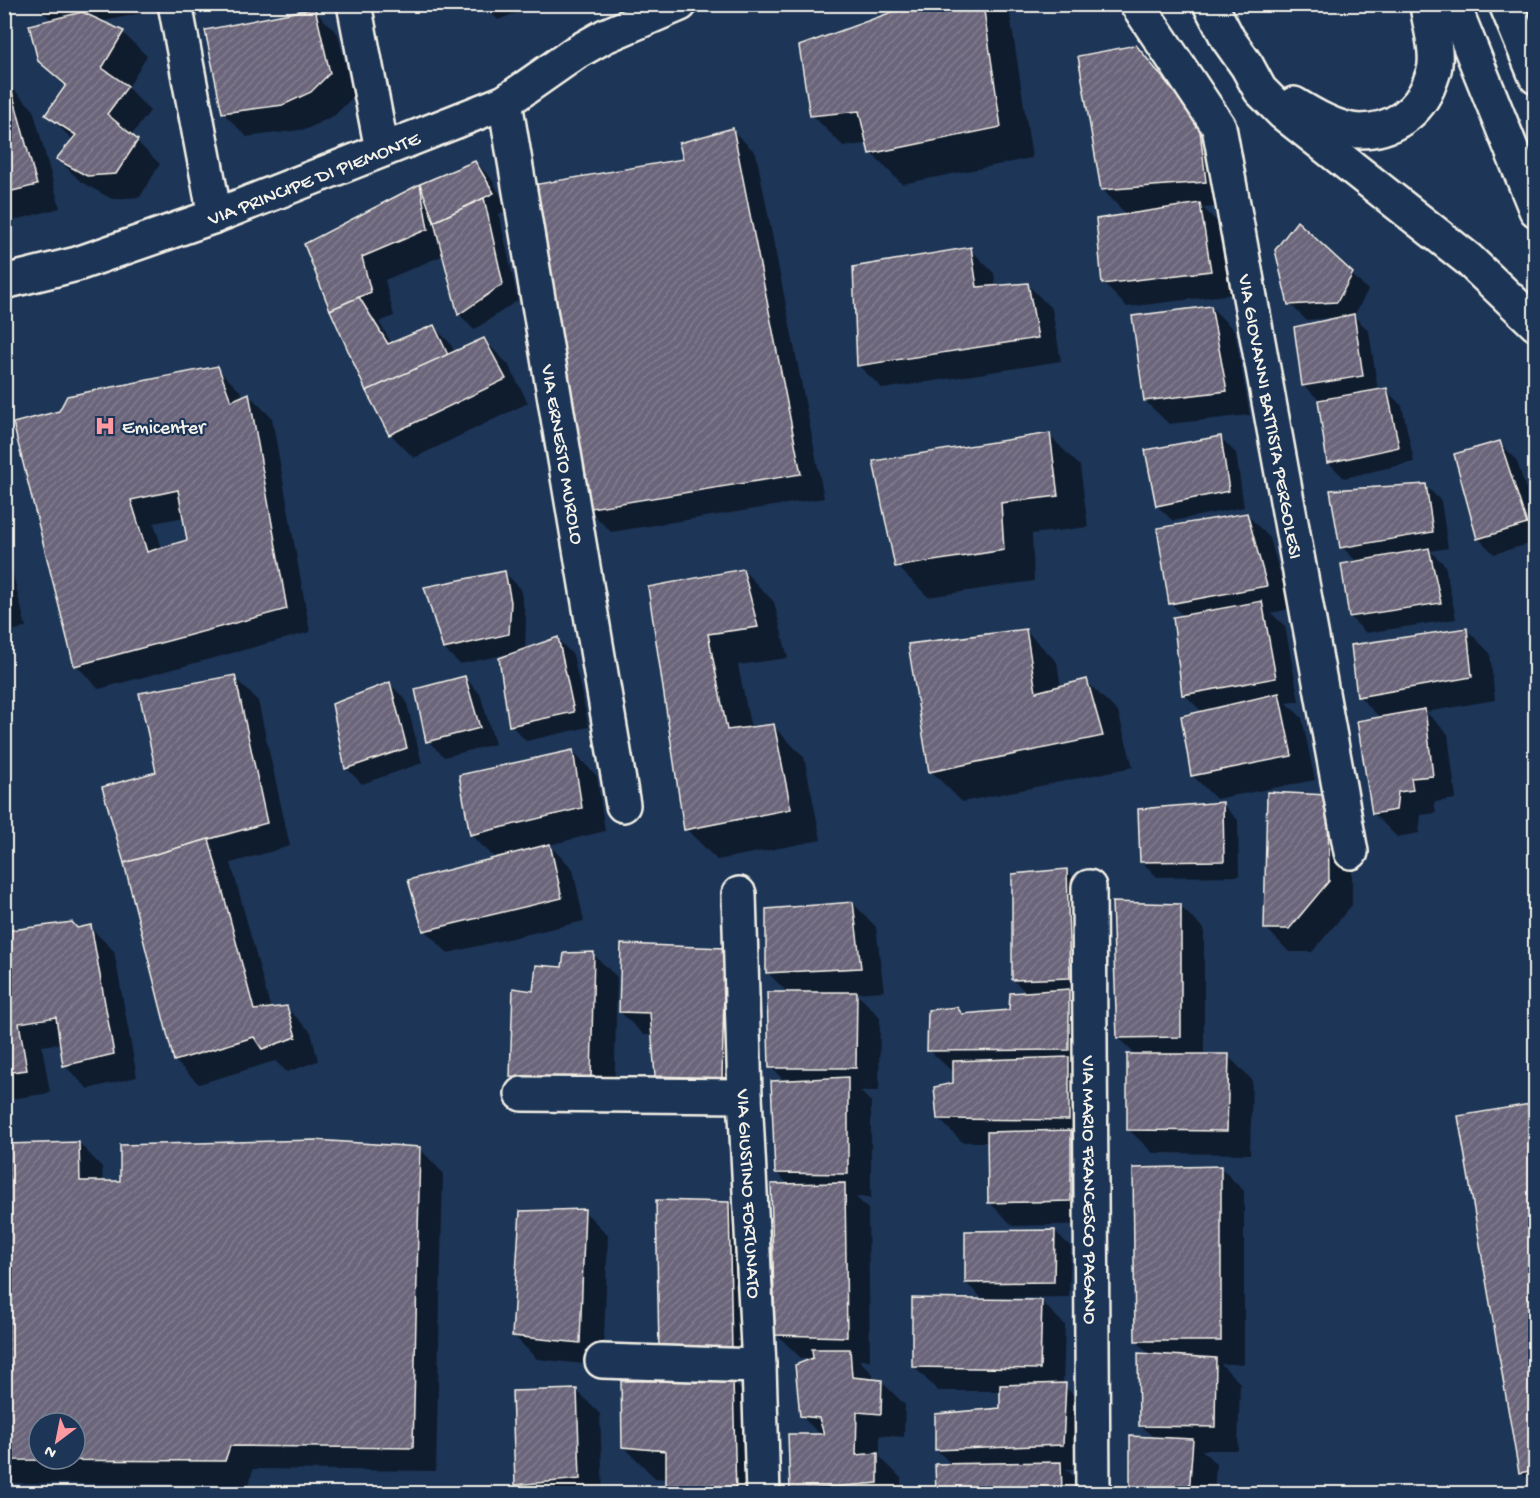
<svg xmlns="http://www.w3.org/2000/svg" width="1540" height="1498" font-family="'Gochi Hand',sans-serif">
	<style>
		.shadow { fill: #0007; fill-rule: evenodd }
		.building { fill: url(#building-hatch); stroke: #f4f1e8; stroke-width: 1.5; fill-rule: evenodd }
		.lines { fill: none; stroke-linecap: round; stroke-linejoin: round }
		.street-casing { stroke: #f4f1e8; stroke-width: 38 }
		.secondary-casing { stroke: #f4f1e8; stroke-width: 38 }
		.highway-casing { stroke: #f4f1e8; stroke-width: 38 }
		.street { stroke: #1d3557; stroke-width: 33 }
		.secondary { stroke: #1d3557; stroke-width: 33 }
		.highway { stroke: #1d3557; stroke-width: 33 }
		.labels { text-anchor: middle; stroke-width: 4.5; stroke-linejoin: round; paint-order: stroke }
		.street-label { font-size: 20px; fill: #f4f1e8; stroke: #1d3557 }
		.poi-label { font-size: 20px; fill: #f4f1e8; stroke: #1d3557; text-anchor: start }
	</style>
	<defs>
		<pattern id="building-hatch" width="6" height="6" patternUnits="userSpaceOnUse" patternTransform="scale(1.5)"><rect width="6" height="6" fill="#6b657a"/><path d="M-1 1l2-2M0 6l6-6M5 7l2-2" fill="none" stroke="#817c8d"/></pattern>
	</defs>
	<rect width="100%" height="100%" fill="#1d3557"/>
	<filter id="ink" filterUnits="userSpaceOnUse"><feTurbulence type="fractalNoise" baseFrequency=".0167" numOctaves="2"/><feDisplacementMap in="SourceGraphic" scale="12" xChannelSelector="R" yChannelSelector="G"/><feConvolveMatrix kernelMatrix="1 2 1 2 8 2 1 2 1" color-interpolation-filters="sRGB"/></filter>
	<g filter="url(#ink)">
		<g class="shadow">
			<polygon points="36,4 168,4 169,7 100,22 123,33 147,56 128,88 150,111 131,136 160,164 140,197 112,199 81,182 58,159 73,140 47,115 66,87 39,61 52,21"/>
			<polygon points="482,4 539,4 498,20"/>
			<polygon points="918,4 1001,4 1010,14 1032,158 902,184 871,153 868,144 843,146 812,115"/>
			<polygon points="314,10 338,34 353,97 335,115 307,129 247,137 223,113"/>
			<polygon points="4,29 12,61 4,63"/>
			<polygon points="1135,47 1159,71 1222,147 1229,206 1203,208 1224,228 1234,294 1127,307 1103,283 1128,216 1102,189"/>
			<polygon points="10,86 33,109 60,208 4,223 4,87"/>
			<polygon points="732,130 756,153 824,498 611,532 587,508"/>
			<polygon points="475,162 491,178 508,209 499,214 518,300 474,330 459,314 444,255 385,280 394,316 379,322 392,344 434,327 450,343 455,353 484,340 508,364 528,403 414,458 390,434 306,244 421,185"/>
			<polygon points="1297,223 1368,290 1354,316 1369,331 1378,391 1386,390 1402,406 1414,462 1344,478 1328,462 1320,401 1303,385 1333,320 1333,318 1306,320 1290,304"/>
			<polygon points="970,249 994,273 996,287 1028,285 1052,309 1061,361 883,389 859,366"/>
			<polygon points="1211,307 1235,331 1250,415 1169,424 1145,401"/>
			<path d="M217,368L241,392L243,397L249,395L272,418L310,632L99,689L76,665L15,425ZM184,517L189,541L162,549L154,523Z"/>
			<polygon points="1049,435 1080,466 1088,527 1032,534 1034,581 928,597 897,566"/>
			<polygon points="1220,437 1236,453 1244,507 1173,521 1157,506"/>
			<polygon points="1500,443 1516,459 1536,519 1536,542 1494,554 1478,538"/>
			<polygon points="1425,485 1441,501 1448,548 1430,551 1445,565 1456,619 1366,633 1350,617 1358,563 1342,547"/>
			<polygon points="1246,514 1270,538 1290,609 1271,613 1285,626 1299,701 1287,703 1302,718 1315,780 1216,799 1192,775 1202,712 1184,694 1184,617 1171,603"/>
			<polygon points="4,538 26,627 4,633"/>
			<polygon points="743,570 774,602 788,658 738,665 751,729 773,726 804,757 821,840 717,860 686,829 650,588"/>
			<polygon points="505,573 520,588 526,619 525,651 558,639 573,655 589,727 526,741 511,725 513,653 460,664 444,649"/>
			<polygon points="1466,629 1490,653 1495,700 1426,712 1448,734 1456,799 1434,802 1436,813 1421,815 1419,833 1397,837 1374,814 1381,719 1359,696"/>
			<polygon points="1026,631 1057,662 1061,687 1086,681 1118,712 1133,767 962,802 931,771"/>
			<polygon points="234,677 258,701 290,846 231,863 271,1010 287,1008 311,1032 318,1061 287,1072 275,1061 199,1084 175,1061 158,773"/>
			<polygon points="465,678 480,694 495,744 444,757 428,741"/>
			<polygon points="390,684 406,700 422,763 362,784 346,768"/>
			<polygon points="573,752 597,776 605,831 549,845 573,869 584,921 448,953 424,930 496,859 471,835"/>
			<polygon points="1269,793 1352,820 1352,905 1312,952 1289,952 1266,928"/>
			<polygon points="1222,804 1238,820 1239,876 1157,877 1141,861"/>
			<polygon points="1066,870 1090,894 1094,1224 1013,1226 989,1202 988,1142 962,1142 938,1118 955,1085 955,1074 929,1050 963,1015 1010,1011 1027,993 1013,980"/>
			<polygon points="853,903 876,927 884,991 856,993 880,1017 879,1091 860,1091 871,1102 871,1198 856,1197 868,1209 870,1360 859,1360 873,1374 873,1380 881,1381 905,1405 904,1437 880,1435 880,1457 901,1478 901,1494 794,1494 791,1491 821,1435 801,1416 815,1359 801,1358 777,1335 789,1185 776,1172 785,1082 771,1067 788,993 767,972"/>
			<polygon points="1180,906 1204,929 1204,1056 1228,1056 1252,1080 1250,1154 1153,1153 1129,1130 1136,1055 1118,1038"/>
			<polygon points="90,927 114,951 137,1077 88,1089 64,1065 61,1043 42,1046 50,1093 4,1100 4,932 78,929"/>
			<polygon points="724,949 745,1101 680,1099 656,1075 654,1035 644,1035 620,1012"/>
			<polygon points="593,954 617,977 614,1104 535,1101 512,1077 534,993 564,969"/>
			<polygon points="1536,1104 1536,1487 1521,1472"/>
			<path d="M79,1143L102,1167L103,1183H121L420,1149L443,1173L436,1471L253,1469L249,1485L4,1483V1145ZM39,1423H75V1459H39Z"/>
			<polygon points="1220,1167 1244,1191 1244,1364 1221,1364 1240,1383 1238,1450 1202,1450 1216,1464 1214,1494 1132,1494 1154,1438 1141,1426 1151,1356 1136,1341"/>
			<polygon points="729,1203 752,1227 755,1375 684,1372"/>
			<polygon points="584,1211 608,1235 603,1366 537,1359 513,1335"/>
			<polygon points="1055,1231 1071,1247 1069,1297 1000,1298 1000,1301 1042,1302 1065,1325 1063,1385 1089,1409 1087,1468 1066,1469 1084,1487 1084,1494 938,1494 952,1465 936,1449 1001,1409 1001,1391 938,1391 914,1367 985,1301 966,1283"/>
			<polygon points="733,1382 764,1413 765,1494 667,1494 667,1479 655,1478 624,1447"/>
			<polygon points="576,1390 600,1414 603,1494 526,1494 517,1484"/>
		</g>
		<g class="building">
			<polygon points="914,4 983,4 1001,127 869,154 859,111 810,116 799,46"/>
			<polygon points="315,8 330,73 311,92 283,105 222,113 205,30"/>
			<polygon points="82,12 124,31 102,68 128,86 107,114 138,140 116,174 87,176 56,159 76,135 45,115 66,85 38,61 29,25"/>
			<polygon points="1136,45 1199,122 1206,182 1101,190 1078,56"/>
			<polygon points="10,84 37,185 4,193 4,85"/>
			<polygon points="733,128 801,474 585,509 527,186 683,159 679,143"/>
			<polygon points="475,161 494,193 434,222 420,184"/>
			<polygon points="420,184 428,229 362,257 371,292 330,310 304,244"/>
			<polygon points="484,198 503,284 458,315 434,222"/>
			<polygon points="1200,203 1211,271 1102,284 1096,219"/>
			<polygon points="1297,221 1353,273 1337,302 1288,305 1275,250"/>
			<polygon points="971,247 977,287 1028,283 1038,338 857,366 853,267"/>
			<polygon points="359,297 388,344 434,325 448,355 366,391 330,310"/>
			<polygon points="1211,306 1227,391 1144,401 1132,316"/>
			<polygon points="1354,314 1363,376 1302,386 1294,327"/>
			<polygon points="484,338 506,379 389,435 366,391"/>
			<path d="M218,366L231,401L249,393L287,609L74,666L13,423L59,411L67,396ZM178,490L187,540L147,552L131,500Z"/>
			<polygon points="1387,388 1399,447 1327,463 1318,400"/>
			<polygon points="1050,433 1058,496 1001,503 1004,550 895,567 873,461"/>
			<polygon points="1221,436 1229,491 1156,506 1145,450"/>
			<polygon points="1500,441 1527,524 1477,539 1454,454"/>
			<polygon points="1426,484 1433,532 1340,548 1330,490"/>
			<polygon points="1247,513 1267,586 1169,604 1157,528"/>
			<polygon points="1429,548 1441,603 1349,617 1341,564"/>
			<polygon points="743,569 758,627 708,634 727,730 774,724 791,809 684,830 648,587"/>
			<polygon points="505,571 511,602 509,634 443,649 424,587"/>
			<polygon points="1262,601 1276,678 1182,695 1173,617"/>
			<polygon points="1467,628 1472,677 1357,697 1351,645"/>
			<polygon points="1026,629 1036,692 1087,679 1103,736 929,772 908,644"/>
			<polygon points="558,637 574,712 509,726 499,658"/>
			<polygon points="235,675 267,823 124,863 102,787 156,772 139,693"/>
			<polygon points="465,676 480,728 426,742 415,689"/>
			<polygon points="390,682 407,748 345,769 332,704"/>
			<polygon points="1279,693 1292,756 1191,776 1181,716"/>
			<polygon points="1425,709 1433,776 1411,778 1413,790 1398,792 1396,810 1372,814 1357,721"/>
			<polygon points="573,750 582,808 470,835 459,775"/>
			<polygon points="1267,792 1328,795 1329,881 1289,929 1264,929"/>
			<polygon points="1223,802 1224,861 1140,862 1138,809"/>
			<polygon points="209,839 254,1010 287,1006 296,1037 262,1049 254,1037 174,1061 124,863"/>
			<polygon points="550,844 562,898 423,931 408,880"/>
			<polygon points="1067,869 1070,978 1012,980 1012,874"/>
			<polygon points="853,902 861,968 766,973 766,909"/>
			<polygon points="1112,902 1181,904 1181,1037 1117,1038"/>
			<polygon points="72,922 77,928 91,925 114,1054 63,1066 56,1017 19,1023 27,1070 4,1073 4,931"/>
			<polygon points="621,944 725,948 722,1078 655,1076 650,1013 619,1012"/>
			<polygon points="594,952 591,1081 510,1077 513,988 533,991 536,965 562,967 564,953"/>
			<polygon points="1069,989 1069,1050 927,1051 928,1010 957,1007 962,1014 1009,1010 1010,993"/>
			<polygon points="767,992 857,992 856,1068 769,1068"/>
			<polygon points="1127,1054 1229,1054 1227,1131 1127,1130"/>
			<polygon points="1069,1057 1069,1120 937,1119 934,1087 953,1083 953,1061"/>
			<polygon points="848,1077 848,1174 775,1173 771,1081"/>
			<polygon points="1536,1103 1536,1470 1519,1473 1458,1116"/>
			<polygon points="1071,1130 1071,1201 988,1203 987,1132"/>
			<path d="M315,1140L420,1147L413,1448L230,1446L225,1461L4,1460V1144L79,1142L80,1181H120V1145ZM39,1423H75V1459H39Z"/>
			<polygon points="1221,1166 1221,1341 1135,1341 1133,1168"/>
			<polygon points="845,1183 847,1337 775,1335 771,1184"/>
			<polygon points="656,1200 729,1202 732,1352 659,1349"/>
			<polygon points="585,1209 580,1343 512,1336 520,1211"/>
			<polygon points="1055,1230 1054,1282 965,1283 965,1231"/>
			<polygon points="912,1298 1042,1300 1040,1369 912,1367"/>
			<polygon points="812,1349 850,1349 852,1377 882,1380 881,1414 857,1412 856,1455 878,1453 878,1483 790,1491 788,1434 824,1434 819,1418 800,1416 795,1365 813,1358"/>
			<polygon points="1138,1353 1216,1358 1215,1427 1139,1426"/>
			<polygon points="733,1380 736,1494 666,1494 666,1451 622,1447 621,1381"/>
			<polygon points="1066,1383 1063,1445 935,1450 935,1414 1000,1408 1000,1385"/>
			<polygon points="577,1389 580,1479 515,1485 512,1391"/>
			<polygon points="1130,1436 1193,1439 1189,1494 1130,1494"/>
			<polygon points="1061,1462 1062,1494 936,1494 935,1464"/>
		</g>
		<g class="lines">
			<g class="street-casing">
				<g id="street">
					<polyline points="175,4 215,216"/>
					<polyline points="354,4 382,150"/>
					<path id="s1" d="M1137,4L1219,127L1351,852"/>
					<path id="s2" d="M505,102L623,805"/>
					<path id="s3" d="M1089,887L1093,1494"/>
					<path id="s4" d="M739,894L745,1096L759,1366L763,1494"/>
					<polyline points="522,1094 745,1096"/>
					<polyline points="602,1361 759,1366"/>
				</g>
			</g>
			<g class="secondary-casing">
				<g id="secondary">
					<path id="s5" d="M4,282L77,264L215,216L505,102L575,53L605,36L680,4"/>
				</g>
			</g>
			<g class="highway-casing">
				<g id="highway">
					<polyline points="1210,4 1228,39 1247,66 1260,90 1283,113 1468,259 1536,324"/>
					<polyline points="1453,4 1536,210"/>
					<polyline points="1506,4 1536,77"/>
					<path d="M1294,104C1312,115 1337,130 1359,131C1392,131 1419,113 1430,82C1432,76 1435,70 1435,64C1437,44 1429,25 1427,4"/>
				</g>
			</g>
			<use href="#street" class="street"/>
			<use href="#secondary" class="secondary"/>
			<use href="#highway" class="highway"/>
		</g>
	</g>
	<defs>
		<g id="hospital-bare" transform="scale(1.62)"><path d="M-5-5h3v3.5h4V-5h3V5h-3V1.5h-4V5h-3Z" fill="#ff9aa2" stroke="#1d3557" stroke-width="2.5" paint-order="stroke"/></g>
	</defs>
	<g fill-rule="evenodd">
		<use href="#hospital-bare" x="105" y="426"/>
	</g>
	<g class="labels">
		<g class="street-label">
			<text dy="7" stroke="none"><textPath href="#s5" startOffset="327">VIA PRINCIPE DI PIEMONTE</textPath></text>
			<text dy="7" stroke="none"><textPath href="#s1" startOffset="442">VIA GIOVANNI BATTISTA PERGOLESI</textPath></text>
			<text dy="7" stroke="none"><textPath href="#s2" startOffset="357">VIA ERNESTO MUROLO</textPath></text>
			<text dy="7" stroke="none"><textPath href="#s3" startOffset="303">VIA MARIO FRANCESCO PAGANO</textPath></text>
			<text dy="7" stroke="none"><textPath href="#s4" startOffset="300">VIA GIUSTINO FORTUNATO</textPath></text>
		</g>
		<g class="poi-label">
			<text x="122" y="433">Emicenter</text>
		</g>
	</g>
	<rect width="1540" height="1498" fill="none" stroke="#1d3557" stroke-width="24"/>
	<rect x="12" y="12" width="1516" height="1474" fill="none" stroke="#f4f1e8" stroke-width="2" filter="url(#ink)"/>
	<g transform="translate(57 1441) rotate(212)"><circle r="28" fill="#1d3557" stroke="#738091" stroke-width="1.5"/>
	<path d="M0-4.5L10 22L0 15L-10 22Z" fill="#ff9aa2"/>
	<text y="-9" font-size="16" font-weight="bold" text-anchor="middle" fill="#f4f1e8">N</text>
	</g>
</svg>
